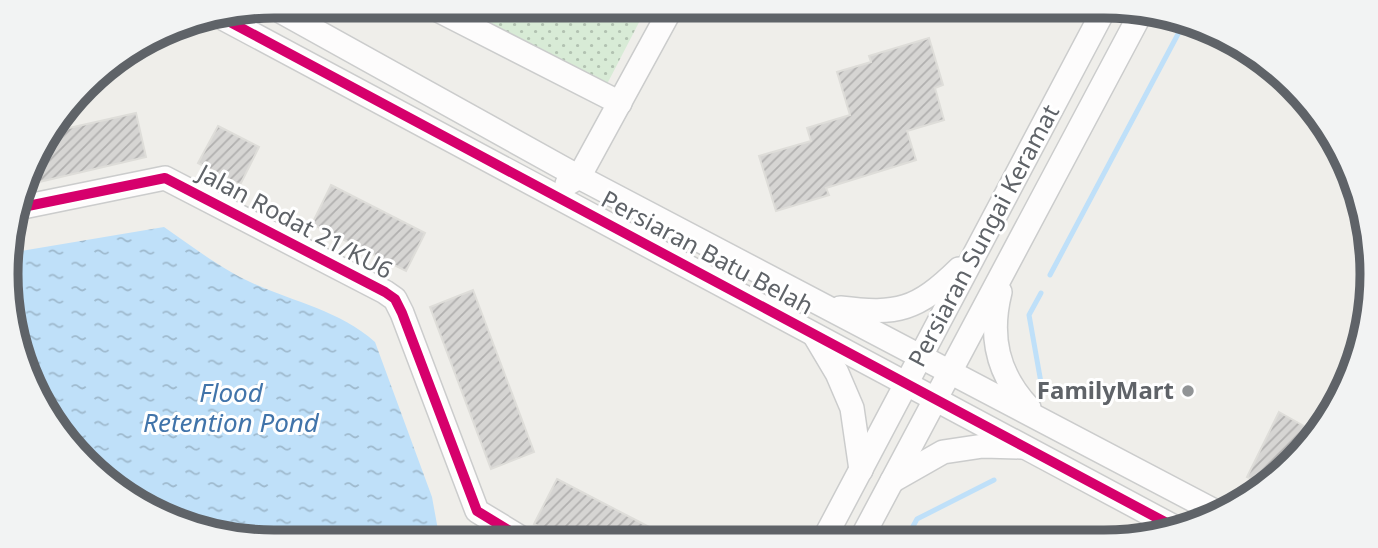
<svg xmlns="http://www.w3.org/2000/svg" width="1378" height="548" font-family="'Noto Sans',sans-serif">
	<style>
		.park { fill: url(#park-dots) }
		.water { fill: url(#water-ripples) }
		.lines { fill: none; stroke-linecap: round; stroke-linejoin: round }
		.stream { stroke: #bfe0f9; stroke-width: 5 }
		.building { fill: url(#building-hatch); stroke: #deddd9; stroke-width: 2 }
		.minor-casing { stroke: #cbcccc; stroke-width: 26 }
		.minor { stroke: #fdfcfc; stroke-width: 23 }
		.cycleway-casing { stroke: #fff; stroke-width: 15 }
		.cycleway { stroke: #d6006c; stroke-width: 10 }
		.poi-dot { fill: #919496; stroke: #fff; stroke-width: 2.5 }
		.labels { text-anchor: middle; stroke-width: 6; stroke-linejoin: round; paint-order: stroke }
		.street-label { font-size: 24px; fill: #5f6368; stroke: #fff }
		.poi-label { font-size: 24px; font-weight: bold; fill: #5f6368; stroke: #fff; text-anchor: end }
		.water-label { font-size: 26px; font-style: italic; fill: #4174aa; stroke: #fff }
		.rim { fill: none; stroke: #5f6368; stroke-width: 9 }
	</style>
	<defs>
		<pattern id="park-dots" width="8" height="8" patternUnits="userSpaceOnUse" patternTransform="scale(1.75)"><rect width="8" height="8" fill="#d8ebd6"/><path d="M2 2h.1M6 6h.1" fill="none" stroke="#b2c2b1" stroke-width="1.8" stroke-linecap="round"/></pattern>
		<pattern id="water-ripples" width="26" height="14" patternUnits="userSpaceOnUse" patternTransform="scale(1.75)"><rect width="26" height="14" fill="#bfe0f9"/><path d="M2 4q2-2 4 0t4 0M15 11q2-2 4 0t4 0" fill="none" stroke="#9eb9cd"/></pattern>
		<pattern id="building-hatch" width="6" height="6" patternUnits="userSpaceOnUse" patternTransform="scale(1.75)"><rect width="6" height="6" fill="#d6d5d3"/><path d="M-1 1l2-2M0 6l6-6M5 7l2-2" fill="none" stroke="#b1b0af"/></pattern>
	</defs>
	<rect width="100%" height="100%" fill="#efeeea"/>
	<polygon class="park" points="451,5 648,5 606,86"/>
	<path class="water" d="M164,227C186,242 208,259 231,272C278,300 333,305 375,342L432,497L438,530L448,542L274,543L188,529L111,487L50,423L10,327L8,257L21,251Z"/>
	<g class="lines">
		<g class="stream">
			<polyline points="1050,275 1186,19"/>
			<polyline points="1041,293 1029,315 1043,394"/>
			<polyline points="905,541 917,519 994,480"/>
		</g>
	</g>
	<g class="building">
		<polygon points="929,38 943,85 935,88 944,120 907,131 916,160 826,188 829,195 776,211 759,156 811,141 807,128 850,115 837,72 871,62 869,56"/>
		<polygon points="136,113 146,157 26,185 41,140 47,133"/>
		<polygon points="218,126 259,147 240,185 198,163"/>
		<polygon points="331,185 425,233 406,271 312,224"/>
		<polygon points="473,290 534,452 491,469 430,307"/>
		<polygon points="1279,412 1318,434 1281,476 1267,486 1247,477"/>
		<polygon points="557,479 653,529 677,542 568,542 534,524"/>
	</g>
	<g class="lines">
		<g class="minor-casing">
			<g id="minor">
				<polyline points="428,5 620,103"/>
				<polyline points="271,6 579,177 1222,515"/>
				<polyline points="217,15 1178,529"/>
				<polyline points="567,184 579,177 673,5"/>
				<polyline points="18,208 165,178 385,292 395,299 402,313 477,511 528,542"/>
				<path d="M1000,292C989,336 997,374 1029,408"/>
				<path d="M840,308C898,315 917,310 959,269"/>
				<polyline points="815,336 837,373 852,408 861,470"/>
				<polyline points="892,481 943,452 983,446 1021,447"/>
				<polyline points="823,541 1106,6"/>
				<polyline points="860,541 1142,11"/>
			</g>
		</g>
		<use href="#minor" class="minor"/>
		<g class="cycleway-casing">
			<g id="cycleway">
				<polyline points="217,15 1178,529"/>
				<polyline points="18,208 165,178 385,292 395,299 402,313 477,511 528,542"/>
			</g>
		</g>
		<use href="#cycleway" class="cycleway"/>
	</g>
	<circle class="poi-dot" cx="1188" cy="391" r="7"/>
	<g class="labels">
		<g class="street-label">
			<text transform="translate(295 222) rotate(28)" y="8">Jalan Rodat 21/KU6</text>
			<text transform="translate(984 236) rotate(-62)" y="8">Persiaran Sungai Keramat</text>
			<text transform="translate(707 253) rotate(28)" y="8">Persiaran Batu Belah</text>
		</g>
		<g class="poi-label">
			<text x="1174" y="399">FamilyMart</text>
		</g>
		<g class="water-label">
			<text x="231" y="402">Flood<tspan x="231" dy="30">Retention Pond</tspan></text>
		</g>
	</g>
	<path d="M0 0H1378V548H0ZM274 18H1104A256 256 0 0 1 1360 274V274A256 256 0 0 1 1104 530H274A256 256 0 0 1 18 274V274A256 256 0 0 1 274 18Z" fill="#f2f3f3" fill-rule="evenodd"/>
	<path class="rim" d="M274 18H1104A256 256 0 0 1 1360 274V274A256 256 0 0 1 1104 530H274A256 256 0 0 1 18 274V274A256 256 0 0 1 274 18Z"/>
</svg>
